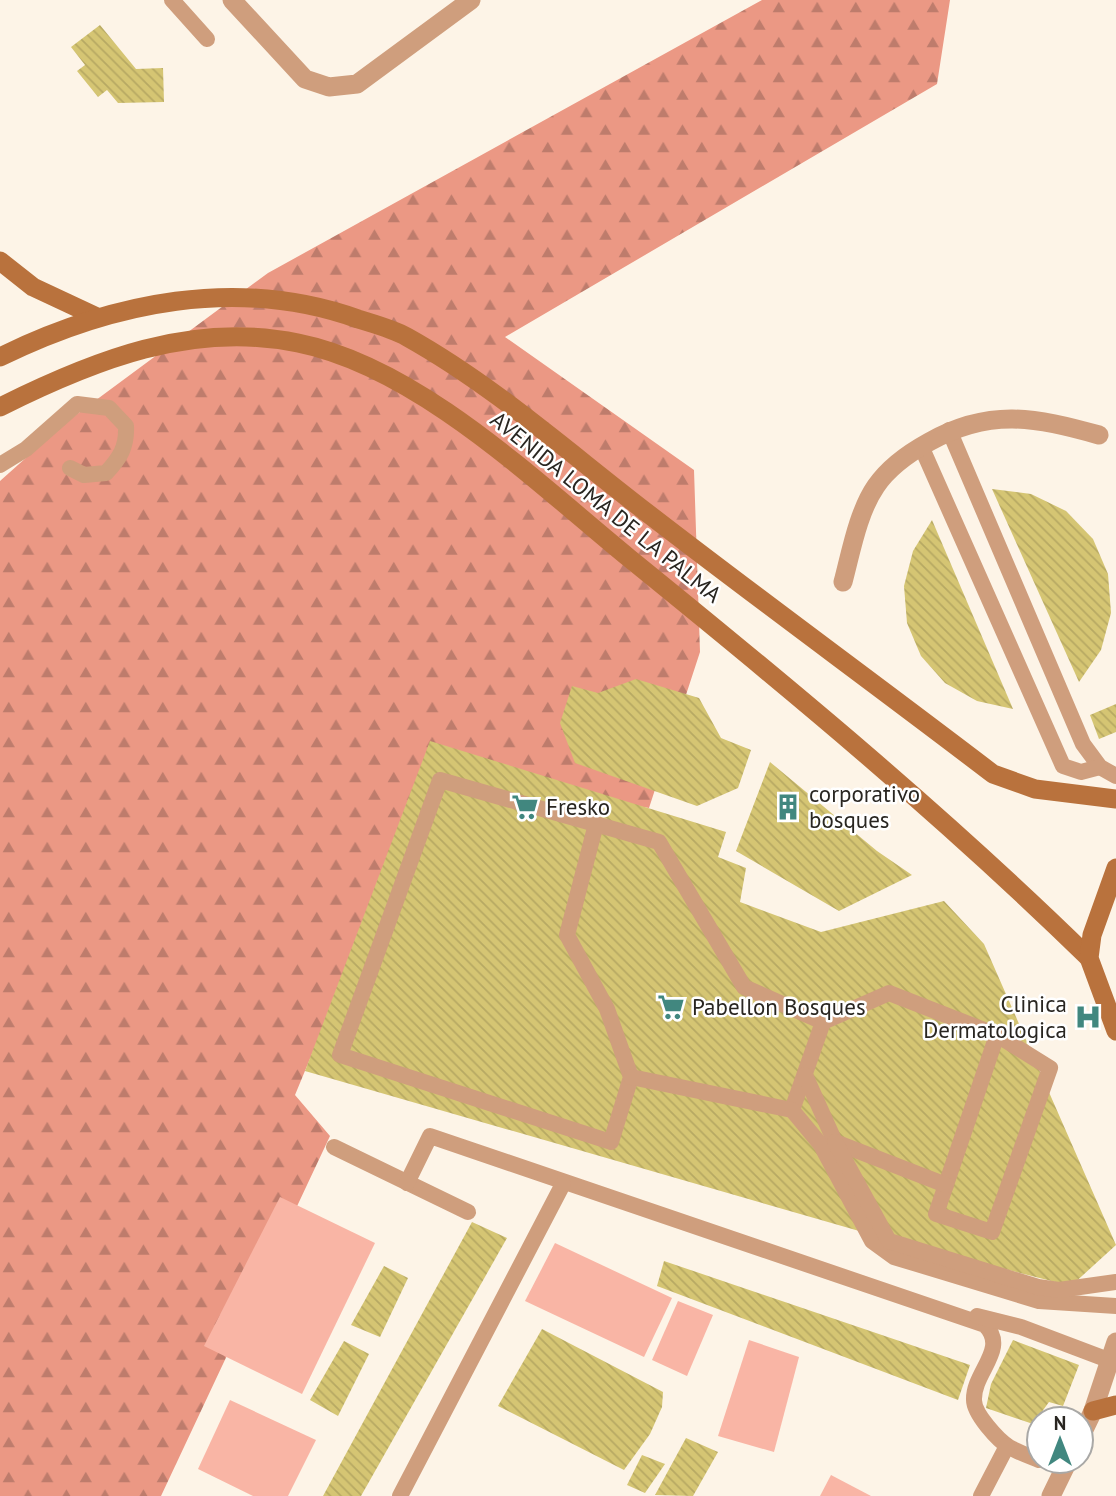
<svg xmlns="http://www.w3.org/2000/svg" width="1116" height="1496" font-family="'PT Sans',sans-serif">
	<style>
		.forest { fill: url(#forest-firs) }
		.garden { fill: #f9b5a5 }
		.building { fill: url(#building-back-hatch) }
		.lines { fill: none; stroke-linecap: round; stroke-linejoin: round }
		.service { stroke: #cf9e7d; stroke-width: 16 }
		.minor { stroke: #cf9e7d; stroke-width: 19 }
		.secondary { stroke: #b9723d; stroke-width: 19 }
		.labels { text-anchor: middle; stroke-width: 5; stroke-linejoin: round; paint-order: stroke }
		.street-label { font-size: 23px; fill: #292621; stroke: #fff }
		.poi-label { font-size: 23px; fill: #292621; stroke: #fff; text-anchor: start }
	</style>
	<defs>
		<pattern id="forest-firs" width="22" height="20" patternUnits="userSpaceOnUse" patternTransform="scale(1.75)"><rect width="22" height="20" fill="#eb9884"/><path d="M5 1l3.5 6h-7zM16 11l3.5 6h-7z" fill="#be7c6c"/></pattern>
		<pattern id="building-back-hatch" width="6" height="6" patternUnits="userSpaceOnUse" patternTransform="scale(1.75)"><rect width="6" height="6" fill="#d5c573"/><path d="M-1 5l2 2M0 0l6 6M5-1l2 2" fill="none" stroke="#b7a963"/></pattern>
	</defs>
	<rect width="100%" height="100%" fill="#fdf4e7"/>
	<polygon class="forest" points="762,0 950,0 937,84 505,337 694,470 700,652 649,808 429,771 295,1095 330,1136 161,1496 0,1496 0,481 65,423 268,273"/>
	<g class="garden">
		<polygon points="280,1197 375,1243 302,1394 204,1346"/>
		<polygon points="555,1243 672,1298 644,1357 525,1301"/>
		<polygon points="678,1301 713,1315 687,1376 652,1360"/>
		<polygon points="749,1340 799,1357 774,1452 718,1436"/>
		<polygon points="230,1400 316,1440 288,1496 253,1496 198,1469"/>
		<polygon points="831,1475 871,1496 820,1496"/>
	</g>
	<g class="building">
		<polygon points="100,25 136,69 163,68 164,102 118,103 107,90 98,97 77,71 85,65 71,47"/>
		<polygon points="992,489 1031,494 1066,511 1093,539 1108,574 1111,613 1101,650 1079,682"/>
		<polygon points="932,520 1013,709 977,701 945,683 921,656 907,623 904,586 913,551"/>
		<polygon points="636,679 699,698 721,738 751,750 738,788 697,806 575,763 560,723 572,686 598,693"/>
		<polygon points="1116,704 1116,732 1099,739 1090,715"/>
		<polygon points="430,741 726,832 718,857 746,868 740,902 821,932 944,901 984,944 1116,1245 1071,1286 880,1237 305,1071"/>
		<polygon points="770,762 877,851 912,875 839,911 736,851"/>
		<polygon points="472,1222 507,1238 361,1496 323,1496"/>
		<polygon points="664,1261 970,1365 958,1400 657,1286"/>
		<polygon points="384,1266 408,1278 380,1337 351,1325"/>
		<polygon points="542,1329 663,1392 662,1407 650,1434 624,1470 498,1406"/>
		<polygon points="1013,1340 1079,1365 1063,1406 1049,1402 1033,1424 986,1408 991,1384"/>
		<polygon points="344,1341 369,1354 338,1416 310,1400"/>
		<polygon points="686,1438 718,1452 693,1496 655,1495"/>
		<polygon points="642,1455 665,1464 645,1493 627,1485"/>
	</g>
	<g class="lines">
		<g class="service">
			<polyline points="172,0 207,39"/>
			<polyline points="949,430 1083,744 1100,767 1116,776"/>
			<polyline points="921,446 1063,766 1081,772 1100,767"/>
			<path d="M0,465L26,449L77,404L109,408L126,426C127,447 120,458 106,473L84,475L70,468"/>
			<polyline points="596,824 567,935 607,1009 631,1077 611,1142 340,1055 440,780 659,842 744,987 823,1022 792,1110"/>
			<polyline points="823,1022 889,993 997,1035 1050,1068 992,1232 936,1214 997,1035"/>
			<polyline points="805,1075 835,1142 946,1185"/>
			<polyline points="631,1077 792,1110 821,1145 872,1241 894,1257 1039,1301 1116,1306"/>
			<polyline points="835,1142 889,1241 1038,1287 1059,1290 1116,1282"/>
			<polyline points="334,1147 468,1212"/>
			<path d="M407,1183L430,1136L985,1325C1009,1349 973,1372 974,1400C974,1414 998,1440 1009,1447C1018,1452 1029,1456 1039,1460"/>
			<polyline points="977,1316 1021,1327 1111,1361"/>
			<polyline points="400,1496 563,1184"/>
			<polyline points="981,1496 1007,1446"/>
		</g>
		<g class="minor">
			<polyline points="232,0 305,79 329,87 357,84 471,0"/>
			<path d="M843,582C851,552 858,512 876,486C889,467 909,453 929,442C989,408 1035,417 1099,435"/>
			<polyline points="1081,1436 1093,1411 1116,1342"/>
			<polyline points="1051,1496 1068,1461"/>
		</g>
		<g class="secondary">
			<polyline points="0,261 33,287 95,316"/>
			<path d="M0,357C112,302 238,276 358,319C374,324 393,329 407,337C493,385 568,452 646,512C761,601 878,686 993,774L1035,789L1116,799"/>
			<path d="M0,407C94,360 192,321 298,343C418,367 536,482 629,558C787,686 944,816 1089,958"/>
			<polyline points="1116,868 1092,935 1089,958 1116,1031"/>
			<polyline points="1093,1411 1116,1405"/>
		</g>
	</g>
	<defs>
		<g id="supermarket-bare" transform="scale(2.1)"><path d="M-6-5.5h2.5l.6 2H6L4.5 2H-2.5L-4.4-4H-6ZM-1.5 3.2a1.3 1.3 0 1 0 .1 0ZM3 3.2a1.3 1.3 0 1 0 .1 0Z" fill="#41877f" stroke="#fff" stroke-width="2.5" paint-order="stroke"/></g>
		<g id="building-bare" transform="scale(2.1)"><path d="M-4-6H4V6H1V3H-1V6H-4ZM-2.5-4.3h1.7v1.8h-1.7ZM.8-4.3h1.7v1.8H.8ZM-2.5-1h1.7V.8h-1.7ZM.8-1h1.7V.8H.8Z" fill="#41877f" stroke="#fff" stroke-width="2.5" paint-order="stroke"/></g>
		<g id="hospital-bare" transform="scale(2.1)"><path d="M-5-5h3v3.5h4V-5h3V5h-3V1.5h-4V5h-3Z" fill="#41877f" stroke="#fff" stroke-width="2.5" paint-order="stroke"/></g>
	</defs>
	<g fill-rule="evenodd">
		<use href="#supermarket-bare" x="525" y="807"/>
		<use href="#building-bare" x="788" y="807"/>
		<use href="#supermarket-bare" x="671" y="1007"/>
		<use href="#hospital-bare" x="1088" y="1017"/>
	</g>
	<g class="labels">
		<g class="street-label">
			<text transform="translate(606 507) rotate(39)" y="8">AVENIDA LOMA DE LA PALMA</text>
		</g>
		<g class="poi-label">
			<text x="809" y="802">corporativo<tspan x="809" dy="26">bosques</tspan></text>
			<text x="546" y="815">Fresko</text>
			<text x="1067" y="1012" text-anchor="end">Clinica<tspan x="1067" dy="26">Dermatologica</tspan></text>
			<text x="692" y="1015">Pabellon Bosques</text>
		</g>
	</g>
	<g transform="translate(1060 1440)"><circle r="33" fill="#ffffff" stroke="#a9a8a6" stroke-width="2"/>
	<path d="M0-5L12 26L0 18L-12 26Z" fill="#41877f"/>
	<text y="-10" font-size="19" font-weight="bold" text-anchor="middle" fill="#292621">N</text>
	</g>
</svg>
